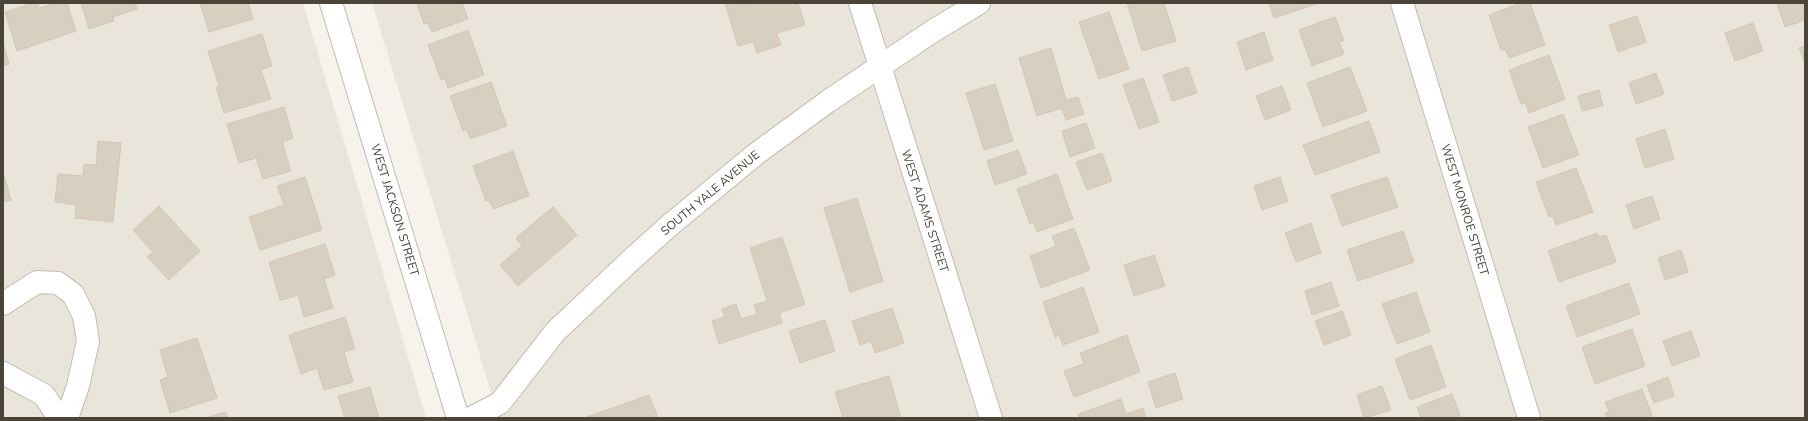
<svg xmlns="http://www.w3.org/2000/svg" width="1808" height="421" font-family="'Nunito Sans',sans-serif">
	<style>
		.residential { fill: #eae5da }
		.building { fill: #d8cfc1; stroke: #d3c7b4 }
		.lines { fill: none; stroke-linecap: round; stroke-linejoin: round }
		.minor-casing { stroke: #c2bbae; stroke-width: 24 }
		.minor { stroke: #fff; stroke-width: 22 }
		.labels { text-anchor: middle; stroke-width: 3; stroke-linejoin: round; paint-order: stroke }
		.street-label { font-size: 12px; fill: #4b4439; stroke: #fff }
	</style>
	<rect width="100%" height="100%" fill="#f6f3ec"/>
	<g class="residential">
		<polygon points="3,3 303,3 426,418 3,418"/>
		<polygon points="372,3 1805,3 1805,418 499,418"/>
	</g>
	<g class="building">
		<polygon points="33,3 38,3 39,8 57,3 67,3 76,31 17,51 5,12"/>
		<polygon points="81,3 135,3 137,9 113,17 114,21 89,29"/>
		<polygon points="200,3 248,3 253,19 209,32"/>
		<polygon points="417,3 462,3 468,19 432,32 428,23 424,24"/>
		<polygon points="725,3 742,3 742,5 750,3 798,3 805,25 777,33 781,45 757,53 753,42 738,46"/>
		<polygon points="1127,3 1164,3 1176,41 1142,51"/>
		<polygon points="1269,3 1319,3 1274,18"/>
		<polygon points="1521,3 1530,3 1545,45 1509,58 1505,49 1501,50 1489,15"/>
		<polygon points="1777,3 1805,3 1805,20 1785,27"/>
		<polygon points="1109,12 1129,69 1099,79 1079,22"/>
		<polygon points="1637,16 1646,42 1618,52 1609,25"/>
		<polygon points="1335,17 1344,40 1339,42 1344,54 1312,66 1299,30"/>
		<polygon points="1753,23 1763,51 1735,61 1725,33"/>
		<polygon points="468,30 484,75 448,88 445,79 441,80 428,45"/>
		<polygon points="1264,32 1273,60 1246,70 1237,42"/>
		<polygon points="262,34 272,66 261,70 271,99 224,113 216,87 219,86 208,51"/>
		<polygon points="3,43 9,64 3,66"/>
		<polygon points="1805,46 1805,63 1799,48"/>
		<polygon points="1051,48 1066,100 1078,97 1084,114 1066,120 1062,108 1037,116 1019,58"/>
		<polygon points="1549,55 1565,99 1529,113 1525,103 1521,104 1509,70"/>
		<polygon points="1188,67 1197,93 1172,101 1163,75"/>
		<polygon points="1350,67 1367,111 1323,127 1307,83"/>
		<polygon points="1656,73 1664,94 1636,104 1629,83"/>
		<polygon points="1143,78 1159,122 1139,129 1123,85"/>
		<polygon points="491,82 507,126 470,139 467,130 463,131 450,96"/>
		<polygon points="995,84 1013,141 984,150 966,93"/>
		<polygon points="1282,86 1291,110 1265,120 1256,96"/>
		<polygon points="1599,90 1603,106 1582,111 1578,96"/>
		<polygon points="284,107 293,138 282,142 291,171 263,179 256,158 239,163 227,124"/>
		<polygon points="1563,114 1579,155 1543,168 1528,127"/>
		<polygon points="1369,121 1380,152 1315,175 1303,145"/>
		<polygon points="1086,123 1095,148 1070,157 1062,131"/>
		<polygon points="1665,129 1674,159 1645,168 1636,139"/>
		<polygon points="98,141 121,143 113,222 75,218 76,205 55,202 58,174 83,176 84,164 96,165"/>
		<polygon points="1018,150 1027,174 995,185 987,161"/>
		<polygon points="513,151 529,196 493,209 489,200 486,201 473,166"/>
		<polygon points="1102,153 1112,181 1087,190 1076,162"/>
		<polygon points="1576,168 1593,212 1556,225 1553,216 1549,217 1536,182"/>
		<polygon points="3,172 11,200 3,202"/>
		<polygon points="1057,174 1073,219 1037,232 1033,222 1030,224 1017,189"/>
		<polygon points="305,177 322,230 260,250 249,217 284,205 277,186"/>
		<polygon points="1280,177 1288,201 1262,210 1254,186"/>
		<polygon points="1387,177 1398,207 1342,226 1331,195"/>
		<polygon points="1652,196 1660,219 1634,229 1626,205"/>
		<polygon points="857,198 883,281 850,292 824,208"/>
		<polygon points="159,206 200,251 169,280 147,257 153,252 133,230"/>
		<polygon points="553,207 577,235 518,286 500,265 522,246 516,238"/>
		<polygon points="1311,223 1321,253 1296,262 1285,233"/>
		<polygon points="1074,228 1090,270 1041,288 1030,256 1056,246 1052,236"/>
		<polygon points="1403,231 1414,262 1358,281 1347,250"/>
		<polygon points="1597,233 1599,237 1606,235 1616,262 1559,282 1548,251"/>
		<polygon points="782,237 805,304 779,313 782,323 719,344 712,321 725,317 722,309 736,304 741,319 757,314 754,305 767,301 750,248"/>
		<polygon points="325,244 335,275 324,279 333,308 304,317 298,295 280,300 269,262"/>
		<polygon points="1681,250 1688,272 1665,280 1658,258"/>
		<polygon points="1154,255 1165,286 1134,296 1124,265"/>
		<polygon points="1331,282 1339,306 1312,315 1305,291"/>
		<polygon points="1629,283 1640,314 1577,337 1566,306"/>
		<polygon points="1083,287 1099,332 1063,345 1059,335 1055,337 1043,302"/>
		<polygon points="1416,292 1430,332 1397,344 1382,304"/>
		<polygon points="892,308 904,343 875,353 871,341 860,345 852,321"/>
		<polygon points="1342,311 1351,335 1324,345 1315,321"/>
		<polygon points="345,317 355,349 344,352 353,382 324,390 317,368 301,374 289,335"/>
		<polygon points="825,320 835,351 800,363 789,331"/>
		<polygon points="1632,329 1645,366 1595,384 1582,347"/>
		<polygon points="1691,331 1700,356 1672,366 1663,341"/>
		<polygon points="1127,335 1140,372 1074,397 1064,371 1084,364 1080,353"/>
		<polygon points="197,338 217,398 170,413 160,380 168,377 160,350"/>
		<polygon points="1431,345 1446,387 1410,400 1395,359"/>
		<polygon points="1175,373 1183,399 1156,408 1148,382"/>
		<polygon points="889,376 901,418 843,418 835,392"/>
		<polygon points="1668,377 1674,396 1654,403 1647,385"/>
		<polygon points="1382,386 1391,410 1364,418 1357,395"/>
		<polygon points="370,387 379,418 345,418 338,396"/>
		<polygon points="1642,389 1653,418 1607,418 1605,413 1609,411 1605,402"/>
		<polygon points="1452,394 1461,418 1421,418 1417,407"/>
		<polygon points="649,395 658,418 584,418"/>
		<polygon points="1121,399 1126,414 1143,408 1146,418 1080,418 1078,414"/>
		<polygon points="226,412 228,418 205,418"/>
	</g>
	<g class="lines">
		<g class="minor-casing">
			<g id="minor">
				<polyline points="331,3 458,418"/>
				<polyline points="860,3 991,418"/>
				<polyline points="1402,3 1529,418"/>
				<polyline points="3,304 37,282 58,283 73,294 84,316 88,341 78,386 67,418"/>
				<polyline points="3,373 44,395 59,418"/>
				<polyline points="471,418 500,403 555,332 631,260 670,225 756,154 827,102 933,31 979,3"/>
			</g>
		</g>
		<use href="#minor" class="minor"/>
	</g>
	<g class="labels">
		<g class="street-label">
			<text transform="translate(710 193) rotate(-40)" y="4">SOUTH YALE AVENUE</text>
			<text transform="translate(395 210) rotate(73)" y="4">WEST JACKSON STREET</text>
			<text transform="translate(1465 210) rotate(73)" y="4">WEST MONROE STREET</text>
			<text transform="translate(925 211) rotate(72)" y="4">WEST ADAMS STREET</text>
		</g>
	</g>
	<rect width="1808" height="421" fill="none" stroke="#4b4439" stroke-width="8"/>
</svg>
